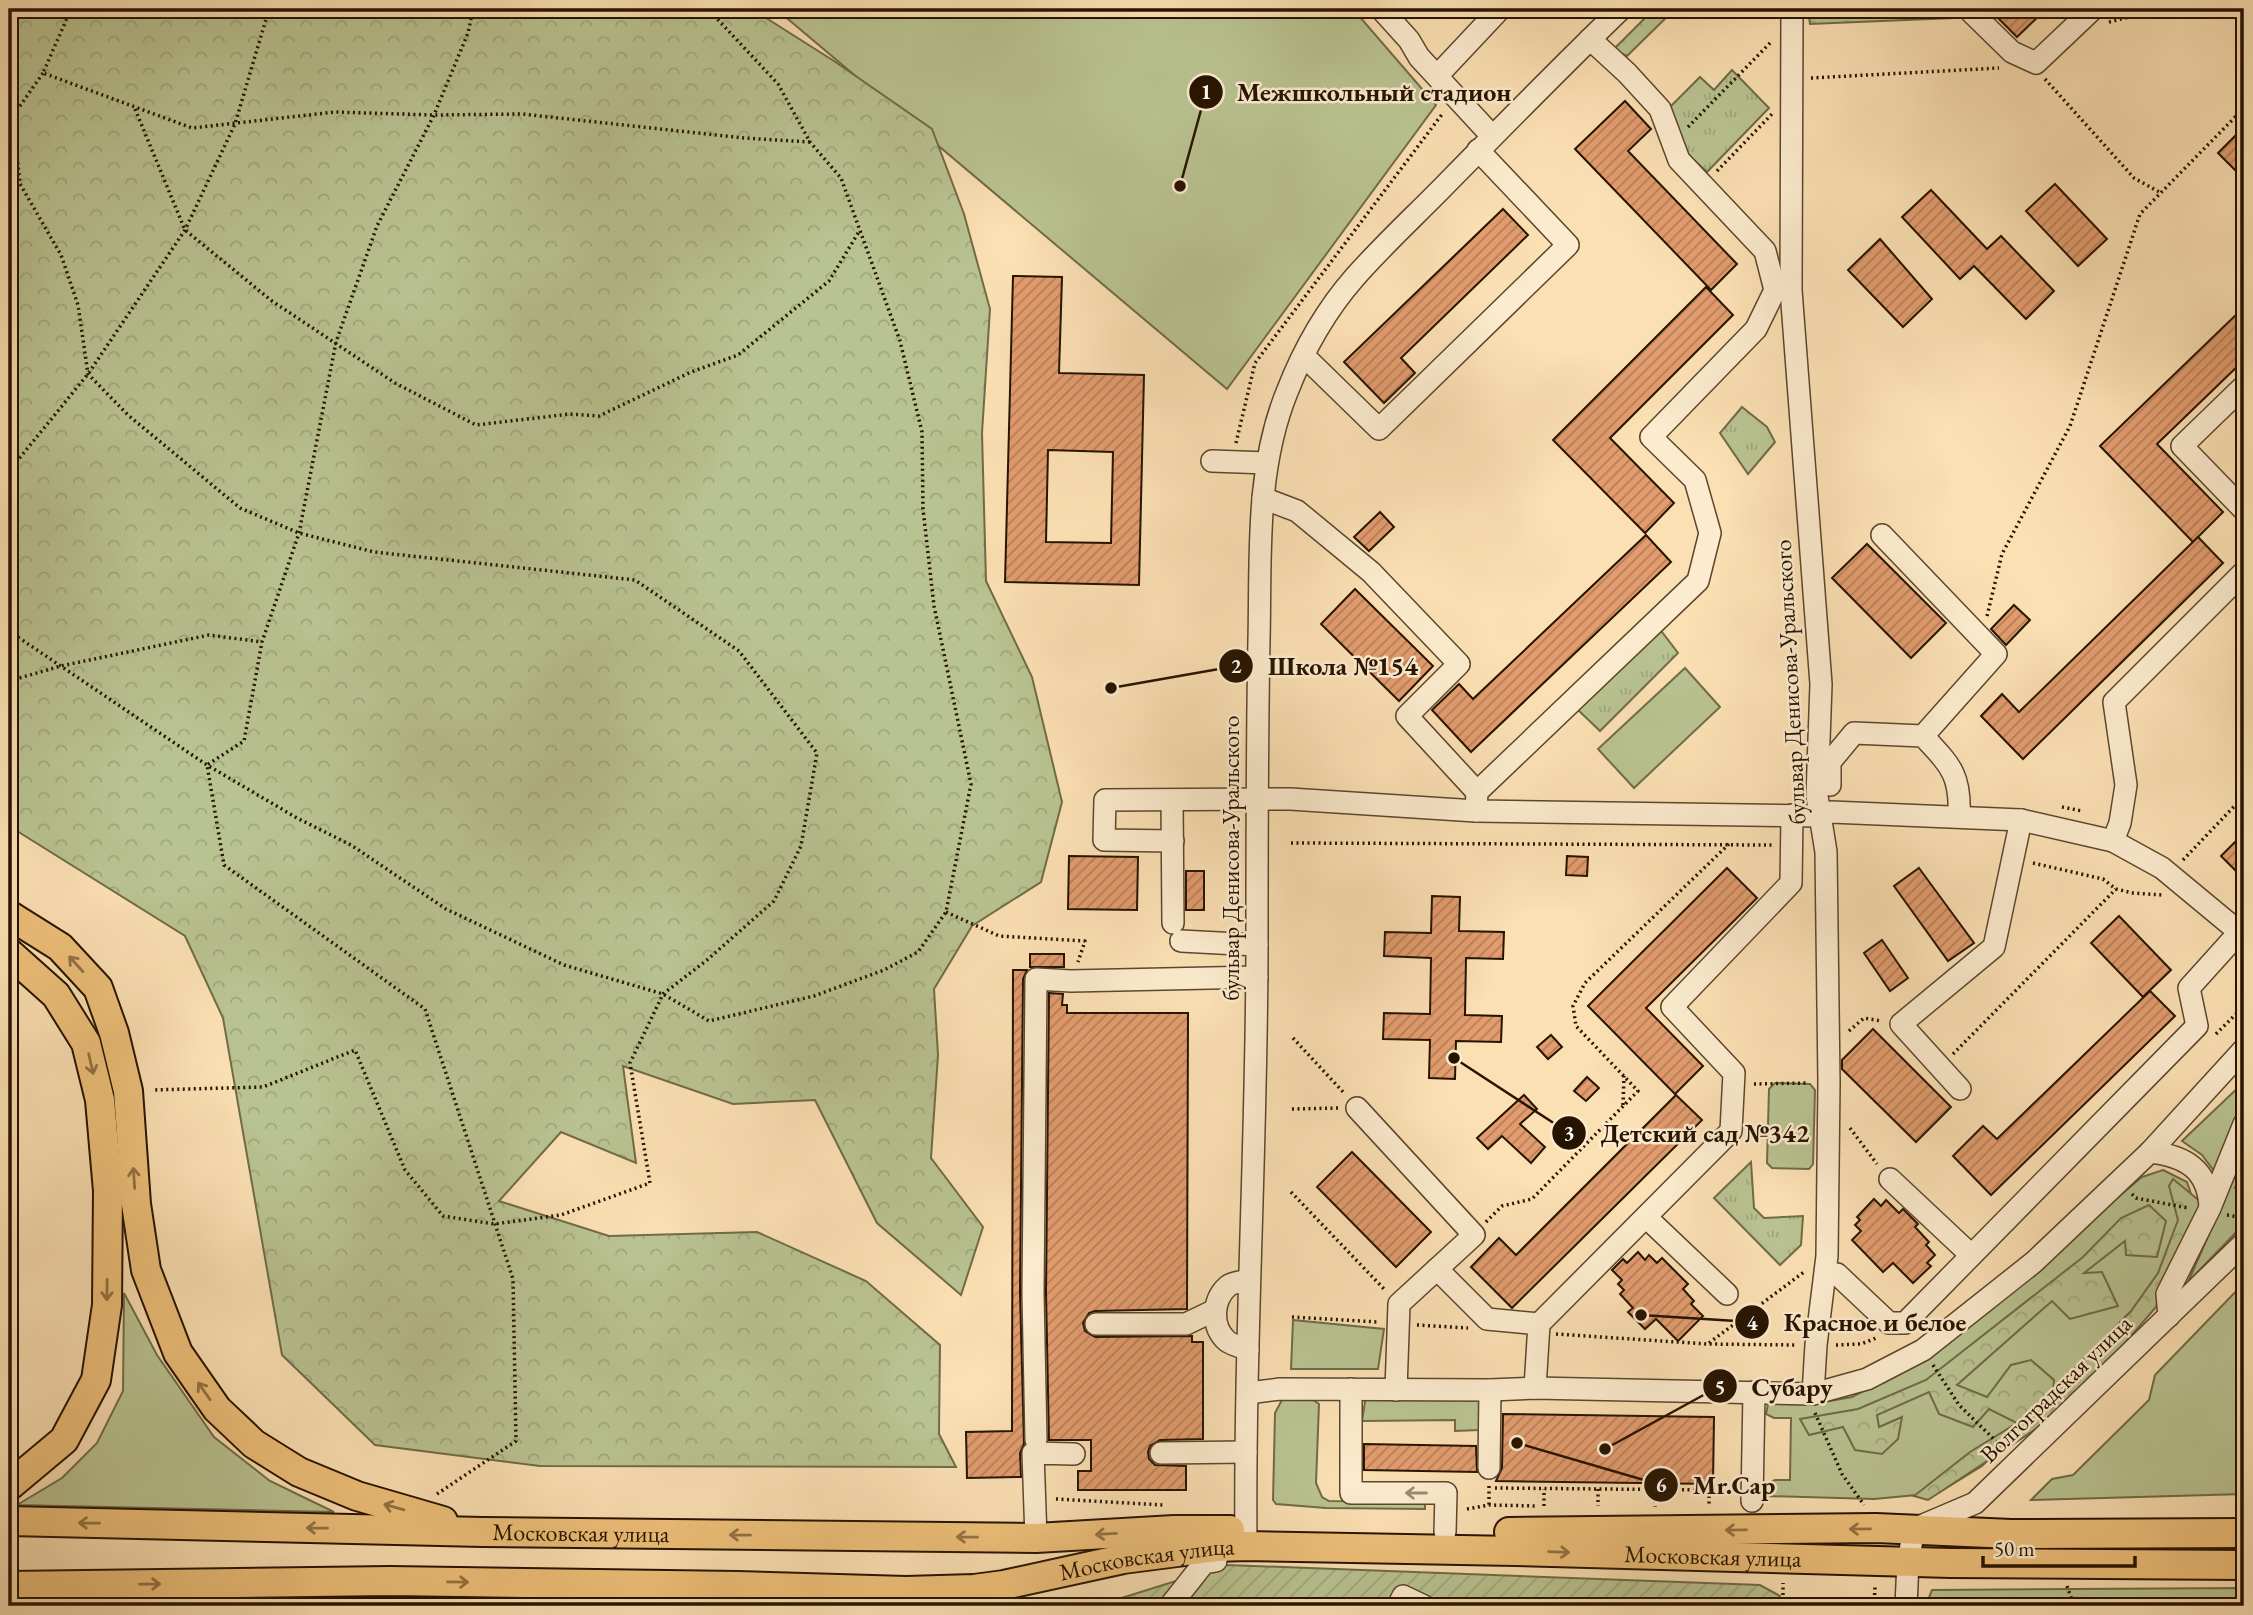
<svg xmlns="http://www.w3.org/2000/svg" width="2253" height="1615" font-family="'EB Garamond',serif">
	<style>
		.grass { fill: #b9c391; stroke: #706b48; stroke-width: 2 }
		.forest { fill: url(#forest-crowns); stroke: #706b48; stroke-width: 2 }
		.park { fill: url(#park-tufts); stroke: #706b48; stroke-width: 2 }
		.garden { fill: url(#garden-furrows); stroke: #706b48; stroke-width: 2 }
		.building { fill: url(#building-hatch); stroke: #261300; stroke-width: 2; fill-rule: evenodd }
		.lines { fill: none; stroke-linecap: round; stroke-linejoin: round }
		.minor-casing { stroke: #5b462d; stroke-width: 24 }
		.major-casing { stroke: #261300; stroke-width: 32 }
		.path { stroke: #261300; stroke-width: 3.5; stroke-dasharray: 2 3.5; stroke-linecap: butt }
		.minor { stroke: #fcebce; stroke-width: 21 }
		.major { stroke: #eec07a; stroke-width: 28 }
		.oneway { stroke: #947243 }
		.oneway2 { stroke: #9c8a71 }
		.labels { text-anchor: middle; stroke-width: 5; stroke-linejoin: round; paint-order: stroke }
		.street-label { font-size: 24px; fill: #261300; stroke: #fcebce }
		.leader { fill: none; stroke: #261300; stroke-width: 2.5 }
		.callout-dot { fill: #261300; stroke: #fcebce; stroke-width: 2.5 }
		.mark-label { font-size: 21px; text-anchor: middle; font-weight: bold; fill: #fff }
		.callout-label { font-size: 26px; text-anchor: middle; font-weight: bold; fill: #261300; stroke: #fcebce; stroke-width: 5; stroke-linejoin: round; paint-order: stroke }
	</style>
	<defs>
		<pattern id="forest-crowns" width="20" height="18" patternUnits="userSpaceOnUse" patternTransform="scale(1.75)"><rect width="20" height="18" fill="#b9c391"/><path d="M2 6a3 3 0 1 1 6 0M12 15a3 3 0 1 1 6 0" fill="none" stroke="#9fa77b"/></pattern>
		<pattern id="park-tufts" width="24" height="20" patternUnits="userSpaceOnUse" patternTransform="scale(1.75)"><rect width="24" height="20" fill="#b9c391"/><path d="M3 7l-1-3M5 7V3M7 7l1-3M15 17l-1-3M17 17v-4M19 17l1-3" fill="none" stroke="#9fa77b"/></pattern>
		<pattern id="garden-furrows" width="10" height="10" patternUnits="userSpaceOnUse" patternTransform="scale(1.75)"><rect width="10" height="10" fill="#b9c391"/><path d="M-1 1l2-2M0 10L10 0M9 11l2-2" fill="none" stroke="#9fa77b"/></pattern>
		<pattern id="building-hatch" width="6" height="6" patternUnits="userSpaceOnUse" patternTransform="scale(1.75)"><rect width="6" height="6" fill="#e29c6e"/><path d="M-1 1l2-2M0 6l6-6M5 7l2-2" fill="none" stroke="#b77e58"/></pattern>
	</defs>
	<rect width="100%" height="100%" fill="#fbe0b3"/>
	<filter id="stains"><feTurbulence type="fractalNoise" baseFrequency=".00286" numOctaves="4"/><feColorMatrix values="0 0 0 0 .2 0 0 0 0 .09 0 0 0 0 .02 0 0 0 .5 -.17"/></filter>
	<radialGradient id="worn" r=".72"><stop offset=".6" stop-color="#630" stop-opacity="0"/><stop offset="1" stop-color="#630" stop-opacity=".3"/></radialGradient>
	<g class="grass">
		<polygon points="776,9 1353,9 1436,105 1227,389"/>
		<polygon points="1685,668 1720,707 1634,788 1598,749"/>
		<polygon points="2244,1082 2244,1107 2217,1175 2202,1155 2182,1141"/>
		<polygon points="1775,1083 1810,1084 1815,1090 1813,1164 1809,1169 1772,1168 1767,1163 1769,1089"/>
		<polygon points="2244,1155 2244,1168 2235,1188 2244,1194 2244,1224 2188,1282"/>
		<polygon points="2163,1170 2187,1182 2194,1203 2182,1240 2130,1323 1982,1466 1938,1493 1874,1499 1766,1496 1769,1483 1775,1480 1790,1480 1791,1418 1774,1418 1766,1414 1768,1404 1776,1399 1807,1405 1852,1397 1925,1359 2142,1177"/>
		<polygon points="2244,1283 2244,1494 2031,1500 2052,1479 2073,1475 2149,1400 2155,1375"/>
		<polygon points="124,1293 157,1355 214,1437 270,1481 334,1512 17,1505 62,1478 97,1443 123,1391"/>
		<polygon points="1293,1320 1384,1329 1378,1369 1291,1369"/>
		<polygon points="1306,1395 1319,1404 1316,1483 1322,1497 1329,1501 1425,1502 1425,1509 1326,1508 1276,1504 1273,1500 1275,1413 1283,1398"/>
		<polygon points="1366,1395 1477,1398 1482,1408 1479,1430 1455,1431 1455,1420 1362,1421"/>
		<polygon points="2244,1588 2244,1606 1926,1605 1932,1590"/>
	</g>
	<g class="forest">
		<polygon points="9,9 752,9 834,61 932,129 964,214 990,309 982,433 986,581 1032,677 1062,802 1041,882 972,926 934,989 938,1055 931,1158 983,1227 961,1295 877,1223 815,1100 733,1104 623,1066 636,1163 561,1132 499,1201 609,1236 757,1232 866,1281 940,1345 939,1434 956,1467 540,1466 375,1445 282,1355 223,1018 185,936 9,826"/>
		<polygon points="1654,9 1675,9 1627,56 1613,50"/>
		<polygon points="1808,9 1951,9 1954,18 1810,24"/>
		<polygon points="2173,1179 2201,1202 2156,1307 2106,1365 2051,1419 1928,1500 1914,1496 1970,1452 2017,1423 1989,1409 1973,1427 1939,1414 1929,1392 1877,1415 1879,1427 1902,1417 1898,1439 1882,1454 1855,1450 1843,1427 1809,1435 1800,1419 1858,1409 1926,1380 2083,1257 2121,1218 2149,1205 2166,1221 2157,1257 2126,1255 2125,1241 2084,1273 2102,1272 2118,1306 2070,1319 2052,1301 1957,1385 1987,1397 2011,1365 2031,1360 2054,1380 2053,1391 2131,1311 2158,1273 2178,1220 2169,1186"/>
	</g>
	<g class="park">
		<polygon points="1732,70 1769,108 1707,172 1682,149 1668,109 1700,77 1714,90"/>
		<polygon points="1742,407 1767,427 1775,442 1748,474 1720,433"/>
		<polygon points="1659,628 1678,653 1600,731 1574,706"/>
		<polygon points="1751,1162 1754,1208 1764,1218 1803,1216 1801,1245 1780,1265 1714,1198"/>
	</g>
	<polygon class="garden" points="1227,1565 1760,1585 1780,1596 1776,1606 1096,1606"/>
	<g class="building">
		<polygon points="1989,9 2046,9 2017,37"/>
		<polygon points="1625,101 1651,129 1628,151 1737,264 1711,290 1575,149"/>
		<polygon points="2244,127 2244,179 2218,153"/>
		<polygon points="2055,184 2107,239 2078,266 2026,211"/>
		<polygon points="1931,190 1987,249 2001,236 2054,291 2026,319 1974,266 1960,279 1902,217"/>
		<polygon points="1503,209 1528,235 1401,358 1415,373 1384,403 1344,362"/>
		<polygon points="1880,239 1932,299 1903,327 1848,270"/>
		<path d="M1013,276L1062,277L1059,373L1144,375L1139,585L1005,582ZM1048,450L1113,452L1111,543L1046,542Z"/>
		<polygon points="1706,287 1733,315 1610,438 1674,503 1645,533 1553,440"/>
		<polygon points="2244,307 2244,360 2157,444 2223,512 2193,542 2100,446"/>
		<polygon points="1380,512 1394,527 1369,551 1354,537"/>
		<polygon points="1646,535 1671,562 1471,752 1432,710 1459,684 1473,699"/>
		<polygon points="2198,537 2223,563 2023,759 1981,716 2002,694 2019,712"/>
		<polygon points="1867,544 1946,623 1911,658 1832,578"/>
		<polygon points="1355,589 1433,666 1399,701 1321,624"/>
		<polygon points="2014,605 2030,620 2006,645 1991,629"/>
		<polygon points="2244,833 2244,879 2221,856"/>
		<polygon points="1069,856 1138,857 1137,910 1068,909"/>
		<polygon points="1567,856 1588,857 1587,876 1566,875"/>
		<polygon points="1727,868 1757,898 1646,1008 1703,1066 1675,1094 1588,1006"/>
		<polygon points="1919,868 1974,943 1948,961 1894,886"/>
		<rect x="1186" y="871" width="18" height="39"/>
		<polygon points="1432,896 1460,897 1459,931 1504,932 1503,959 1466,958 1465,1015 1502,1016 1501,1042 1456,1041 1455,1079 1429,1078 1430,1040 1383,1039 1384,1013 1430,1014 1431,958 1384,956 1385,932 1431,933"/>
		<polygon points="2119,916 2171,970 2143,997 2091,943"/>
		<polygon points="1882,940 1908,978 1890,991 1864,953"/>
		<rect x="1030" y="954" width="34" height="13"/>
		<polygon points="1013,970 1027,970 1023,979 1020,1293 1024,1444 1020,1453 1021,1477 967,1478 966,1432 1012,1431"/>
		<polygon points="2150,991 2175,1016 1991,1195 1953,1156 1983,1126 1997,1139"/>
		<polygon points="1049,993 1063,994 1062,1005 1067,1005 1067,1013 1188,1013 1187,1309 1095,1311 1089,1313 1083,1323 1085,1331 1095,1337 1192,1336 1192,1342 1203,1342 1203,1439 1160,1440 1150,1446 1148,1452 1149,1459 1155,1465 1186,1466 1186,1490 1078,1490 1078,1471 1091,1471 1091,1440 1049,1440 1046,1293"/>
		<polygon points="1873,1029 1951,1107 1916,1142 1842,1069 1842,1060"/>
		<polygon points="1551,1035 1562,1047 1548,1059 1537,1047"/>
		<polygon points="1587,1077 1599,1088 1586,1101 1574,1091"/>
		<polygon points="1524,1095 1537,1109 1520,1124 1545,1147 1531,1163 1502,1136 1488,1149 1477,1138"/>
		<polygon points="1676,1095 1702,1120 1512,1308 1471,1267 1499,1238 1516,1255"/>
		<polygon points="1352,1152 1431,1232 1396,1267 1317,1187"/>
		<polygon points="1874,1199 1881,1206 1886,1200 1899,1213 1903,1209 1918,1224 1915,1227 1929,1242 1926,1245 1935,1255 1927,1263 1931,1266 1913,1283 1893,1263 1883,1272 1852,1240 1861,1231 1855,1225 1860,1220 1857,1217"/>
		<polygon points="1638,1252 1645,1260 1649,1255 1657,1263 1662,1258 1688,1284 1683,1289 1694,1301 1691,1304 1703,1316 1678,1341 1656,1319 1645,1329 1628,1312 1633,1308 1620,1294 1624,1290 1618,1284 1622,1280 1612,1270 1623,1259 1627,1263"/>
		<polygon points="1503,1414 1714,1417 1713,1484 1496,1481 1502,1468"/>
		<polygon points="1364,1444 1476,1446 1477,1472 1364,1470"/>
	</g>
	<g class="lines">
		<g class="minor-casing">
			<g id="minor">
				<polyline points="1381,9 1409,40 1419,57 1492,136"/>
				<polyline points="1792,9 1791,290 1821,684 1817,796 1826,852 1829,1082 1827,1256 1816,1345 1813,1394"/>
				<polyline points="1968,9 2012,52 2036,63 2093,9"/>
				<polyline points="1437,76 1500,9"/>
				<polyline points="1304,356 1379,429 1568,245 1478,150"/>
				<polyline points="2244,386 2182,446 2244,510"/>
				<polyline points="1212,461 1267,463"/>
				<polyline points="1263,498 1297,511 1371,572 1459,664 1407,716 1477,792"/>
				<polyline points="1882,535 1996,654 1923,736"/>
				<path d="M1830,785V762L1854,733L1923,736C1950,765 1961,774 1959,816"/>
				<polyline points="1172,800 1173,923"/>
				<polyline points="1476,811 1477,792 1698,581 1710,533 1695,480 1651,437 1756,329 1775,290 1765,251 1679,160 1660,109 1627,73 1590,39"/>
				<polyline points="1173,841 1104,840 1105,800 1290,799 1476,811 1819,816 1831,812 2021,820 2113,841 2162,868 2244,936"/>
				<polyline points="2113,841 2120,823 2126,785 2114,702 2244,572"/>
				<polyline points="1181,941 1257,945"/>
				<polyline points="1960,1089 1901,1024 1994,947 2021,820"/>
				<polyline points="1357,1108 1474,1235 1399,1304 1396,1390"/>
				<path d="M2150,1152C2185,1156 2208,1169 2210,1207"/>
				<polyline points="1890,1179 1971,1255"/>
				<polyline points="1646,1217 1727,1294"/>
				<polyline points="1437,1269 1487,1319 1539,1324"/>
				<polyline points="1837,1274 1889,1323 1905,1323 2197,1026 2189,988 2244,927"/>
				<polyline points="2169,1316 2167,1294 2210,1208 2244,1124"/>
				<polyline points="1096,1324 1186,1324 1215,1310"/>
				<path d="M1248,1350C1242,1347 1232,1345 1227,1341C1211,1327 1212,1300 1228,1286C1233,1282 1242,1282 1249,1280"/>
				<polyline points="1535,1388 1539,1324 1731,1131 1734,1073 1672,1007 1791,883 1792,815"/>
				<polyline points="1351,1389 1351,1493 1446,1493 1445,1532"/>
				<polyline points="1248,1393 1280,1389 1490,1390 1535,1388 1813,1394 1867,1379 1923,1350 2034,1262 2150,1152 2244,1049"/>
				<polyline points="1036,1440 1033,1293 1036,979 1071,981 1257,977"/>
				<polyline points="1161,1453 1246,1452"/>
				<polyline points="1489,1468 1490,1390"/>
				<polyline points="1752,1501 1754,1392"/>
				<polyline points="1036,1538 1033,1453 1074,1454"/>
				<path d="M1246,1546C1244,1345 1257,1144 1257,942C1257,841 1257,741 1259,640C1261,557 1255,471 1287,392C1303,351 1326,310 1355,277C1385,243 1418,213 1449,181C1506,123 1563,65 1621,9"/>
				<polyline points="1170,1606 1204,1563 1216,1561 1216,1547"/>
				<polyline points="1398,1606 1403,1596 1424,1606"/>
				<polyline points="1906,1606 1908,1562 1914,1529 1975,1503 2244,1243"/>
			</g>
		</g>
		<g class="major-casing">
			<g id="major">
				<polyline points="9,915 60,947 98,988 114,1033 128,1091 136,1204 146,1270 178,1353 217,1409 254,1444 299,1472 357,1496 443,1521"/>
				<polyline points="9,953 56,995 86,1043 100,1100 108,1191 107,1305 96,1380 64,1440 9,1486"/>
				<path id="s1" d="M9,1521L483,1532L1036,1538L1174,1530H1230"/>
				<polyline points="1509,1532 1876,1528 2011,1534 2244,1533"/>
				<path id="s2" d="M9,1586L390,1581L737,1586L906,1591L974,1589L1004,1585L1123,1559L1216,1547L1246,1546L1515,1551L1951,1563L2244,1565"/>
			</g>
		</g>
		<g class="path">
			<polyline points="71,9 43,73 192,128 335,112 434,115 522,114 744,138 810,142"/>
			<polyline points="590,9 716,16 712,9"/>
			<polyline points="2109,22 2162,9"/>
			<polyline points="43,73 13,116 20,184 61,255 78,305 88,374 128,415 240,508 299,533 374,552 635,580 739,651 817,753 801,846 774,901 707,960 663,994 630,1063 650,1183 561,1215 494,1224 443,1216 405,1170 355,1050 263,1087 152,1090"/>
			<polyline points="1811,78 1999,68"/>
			<polyline points="2045,79 2134,178 2161,193"/>
			<polyline points="135,109 185,230 272,301 395,383 476,425 570,414 599,416 691,372 738,355 829,281 860,230"/>
			<polyline points="1688,127 1771,42"/>
			<polyline points="1717,171 1772,114"/>
			<polyline points="1236,443 1255,363 1443,113"/>
			<polyline points="9,471 88,374 185,230 235,124 269,9"/>
			<polyline points="1987,616 2002,554 2070,426 2140,214 2244,108"/>
			<polyline points="9,631 207,765 297,818 351,845 446,909 564,965 663,994 709,1021 814,996 884,970 918,952 946,912 971,784 934,606 923,509 922,432 900,341 841,178 810,142 778,84 708,9"/>
			<polyline points="9,681 61,666 209,635 262,642"/>
			<polyline points="2062,807 2082,811"/>
			<polyline points="1291,843 1772,845"/>
			<polyline points="2183,860 2244,796"/>
			<polyline points="2033,863 2103,879 2116,889 2133,893 2163,895"/>
			<polyline points="946,912 999,936 1085,941 1078,962"/>
			<polyline points="1849,1031 1864,1018 1881,1021"/>
			<polyline points="2216,1034 2244,1006"/>
			<polyline points="1293,1038 1344,1093"/>
			<polyline points="1953,1054 2116,889"/>
			<polyline points="1754,1084 1809,1083"/>
			<polyline points="1623,1105 1624,1076"/>
			<polyline points="1292,1109 1339,1108"/>
			<polyline points="1850,1128 1877,1164"/>
			<polyline points="1291,1192 1385,1290"/>
			<polyline points="2132,1194 2136,1198 2188,1208"/>
			<polyline points="2227,1215 2239,1217 2244,1212"/>
			<polyline points="1486,1222 1502,1206 1532,1199 1638,1091 1576,1026 1573,1006 1585,983 1729,844"/>
			<polyline points="1292,1317 1378,1322"/>
			<polyline points="1417,1325 1468,1328"/>
			<polyline points="1556,1334 1707,1344 1797,1345"/>
			<polyline points="1709,1343 1804,1272"/>
			<polyline points="1836,1345 1861,1344 1876,1338"/>
			<polyline points="1933,1365 1959,1405 2004,1449"/>
			<polyline points="1815,1413 1842,1474 1864,1505"/>
			<polyline points="1489,1486 1489,1505"/>
			<polyline points="1495,1488 1709,1490 1709,1506"/>
			<polyline points="1598,1489 1598,1506"/>
			<polyline points="1654,1490 1655,1507"/>
			<polyline points="437,1494 516,1441 513,1279 425,1009 224,865 207,765 244,741 262,642 299,533 336,342 377,226 434,115 468,33 473,9"/>
			<polyline points="1056,1499 1163,1505"/>
			<polyline points="1544,1506 1544,1489"/>
			<polyline points="1467,1509 1489,1505 1536,1506"/>
			<polyline points="2067,1586 2074,1606"/>
			<polyline points="1029,1606 1045,1605 1066,1598"/>
			<polyline points="1783,1606 1783,1583"/>
			<polyline points="1874,1606 1875,1587"/>
		</g>
		<use href="#minor" class="minor"/>
		<use href="#major" class="major"/>
	</g>
	<defs><path id="oneway-shaft" d="M-6 0H5M1.5-3L5.5 0L1.5 3" fill="none" stroke-width="1.6" stroke-linecap="round" stroke-linejoin="round" transform="scale(1.75)"/></defs>
	<g class="oneway">
		<use href="#oneway-shaft" transform="translate(76 964) rotate(-132)"/>
		<use href="#oneway-shaft" transform="translate(91 1064) rotate(77)"/>
		<use href="#oneway-shaft" transform="translate(134 1178) rotate(-94)"/>
		<use href="#oneway-shaft" transform="translate(107 1290) rotate(91)"/>
		<use href="#oneway-shaft" transform="translate(204 1391) rotate(-125)"/>
		<use href="#oneway-shaft" transform="translate(394 1507) rotate(-164)"/>
		<use href="#oneway-shaft" transform="translate(89 1523) rotate(-179)"/>
		<use href="#oneway-shaft" transform="translate(317 1528) rotate(-179)"/>
		<use href="#oneway-shaft" transform="translate(1860 1529) rotate(179)"/>
		<use href="#oneway-shaft" transform="translate(1736 1530) rotate(179)"/>
		<use href="#oneway-shaft" transform="translate(1106 1534) rotate(177)"/>
		<use href="#oneway-shaft" transform="translate(740 1535) rotate(-179)"/>
		<use href="#oneway-shaft" transform="translate(967 1537) rotate(-179)"/>
		<use href="#oneway-shaft" transform="translate(1559 1552) rotate(2)"/>
		<use href="#oneway-shaft" transform="translate(458 1582) rotate(1)"/>
		<use href="#oneway-shaft" transform="translate(150 1584) rotate(-1)"/>
	</g>
	<use class="oneway2" href="#oneway-shaft" transform="translate(1416 1493) rotate(-180)"/>
	<g class="labels">
		<g class="street-label">
			<text transform="translate(1790 682) rotate(-93)" y="8">бульвар Денисова-Уральского</text>
			<text transform="translate(1231 858) rotate(-90)" y="8">бульвар Денисова-Уральского</text>
			<text transform="translate(2056 1389) rotate(-44)" y="8">Волгоградская улица</text>
			<text dy="8" stroke="none"><textPath href="#s1" startOffset="572">Московская улица</textPath></text>
			<text dy="8" stroke="none"><textPath href="#s2" startOffset="1708">Московская улица</textPath></text>
			<text dy="8" stroke="none"><textPath href="#s2" startOffset="1141">Московская улица</textPath></text>
		</g>
	</g>
	<path class="leader" d="M1180 186L1206 92M1111 688L1236 666M1454 1058L1569 1133M1641 1315L1752 1322M1605 1449L1720 1386M1517 1443L1661 1485"/>
	<g class="callout-dot">
		<circle cx="1180" cy="186" r="7"/>
		<circle cx="1111" cy="688" r="7"/>
		<circle cx="1454" cy="1058" r="7"/>
		<circle cx="1641" cy="1315" r="7"/>
		<circle cx="1605" cy="1449" r="7"/>
		<circle cx="1517" cy="1443" r="7"/>
		<circle cx="1206" cy="92" r="18"/>
		<circle cx="1236" cy="666" r="18"/>
		<circle cx="1569" cy="1133" r="18"/>
		<circle cx="1752" cy="1322" r="18"/>
		<circle cx="1720" cy="1386" r="18"/>
		<circle cx="1661" cy="1485" r="18"/>
	</g>
	<g class="mark-label">
		<text x="1206" y="99">1</text>
		<text x="1236" y="673">2</text>
		<text x="1569" y="1140">3</text>
		<text x="1752" y="1330">4</text>
		<text x="1720" y="1394">5</text>
		<text x="1661" y="1492">6</text>
	</g>
	<g class="callout-label">
		<text x="1374" y="101">Межшкольный стадион</text>
		<text x="1343" y="675">Школа №154</text>
		<text x="1705" y="1142">Детский сад №342</text>
		<text x="1875" y="1331">Красное и белое</text>
		<text x="1792" y="1396">Субару</text>
		<text x="1734" y="1494">Mr.Cap</text>
	</g>
	<rect width="2253" height="1615" fill="none" stroke="#fbe0b3" stroke-width="35"/>
	<rect x="10" y="10" width="2232" height="1594" fill="none" stroke="#261300" stroke-width="3.5"/>
	<rect x="18" y="18" width="2218" height="1580" fill="none" stroke="#261300" stroke-width="2"/>
	<path d="M1983 1556v10h152v-10" fill="none" stroke="#261300" stroke-width="3.5"/>
	<text x="1994" y="1556" font-size="21" fill="#261300" stroke="#fcebce" stroke-width="5" paint-order="stroke">50 m</text>
	<rect width="100%" height="100%" filter="url(#stains)"/>
	<rect width="100%" height="100%" fill="url(#worn)"/>
</svg>
